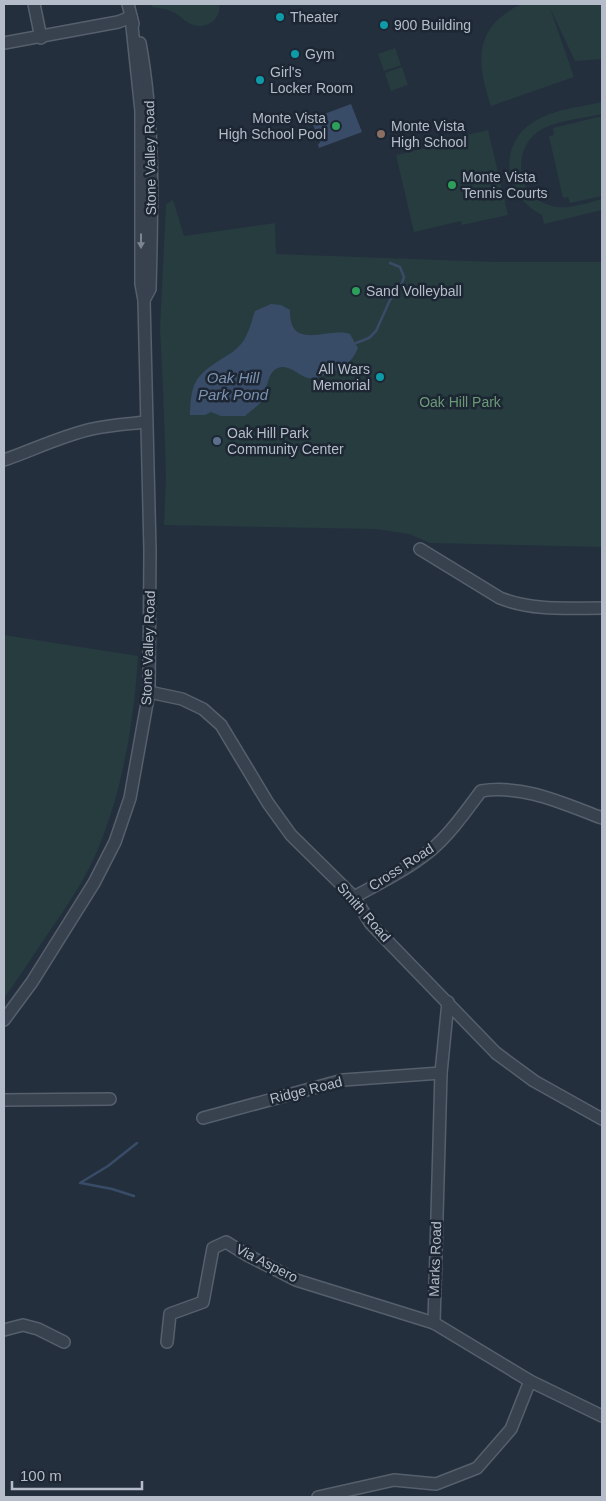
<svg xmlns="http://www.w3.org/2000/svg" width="606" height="1501" font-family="Arial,sans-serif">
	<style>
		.green { fill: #263c3f }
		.water { fill: #394c67 }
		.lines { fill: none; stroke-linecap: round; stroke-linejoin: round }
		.stream { stroke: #394c67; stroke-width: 2.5 }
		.minor-casing { stroke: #565f6c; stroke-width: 14 }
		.minor { stroke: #38414e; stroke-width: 11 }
		.oneway { fill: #7c8592 }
		.culture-dot { fill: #0f9aa8; stroke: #1d2633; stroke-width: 2 }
		.leisure-dot { fill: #2e9e5b; stroke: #1d2633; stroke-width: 2 }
		.education-dot { fill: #8d6e63; stroke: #1d2633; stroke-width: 2 }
		.service-dot { fill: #5c6f8a; stroke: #1d2633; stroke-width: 2 }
		.labels { text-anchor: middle; stroke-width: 5; stroke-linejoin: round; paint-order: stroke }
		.poi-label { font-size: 14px; fill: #b4bcc9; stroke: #1d2633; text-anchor: start }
		.street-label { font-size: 14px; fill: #b4bcc9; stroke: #1d2633 }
		.park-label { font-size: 14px; fill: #6b9a76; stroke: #1d2633 }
		.water-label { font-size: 15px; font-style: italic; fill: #7c92b1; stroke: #1d2633 }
	</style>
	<rect width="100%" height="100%" fill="#242f3e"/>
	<g class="green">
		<path d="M151,4H219C222,19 206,31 191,24C185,22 181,16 175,13C168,9 159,8 152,7Z"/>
		<path d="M525,4H602V59L575,61L550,8L574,77L491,106C480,74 472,37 505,14C512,9 517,5 525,4Z"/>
		<polygon points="395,48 401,65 384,71 378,54"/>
		<polygon points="402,67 408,85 391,91 385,73"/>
		<path d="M602,102V114C584,118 554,121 539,131C511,150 517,195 549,205C566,211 586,203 602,199V210L544,224L542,215C504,196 496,144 535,121C554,109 581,107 602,102Z"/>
		<polygon points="602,116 602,196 570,203 568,197 563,198 549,136 554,135 553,128"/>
		<polygon points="488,130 508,215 462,225 461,221 414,232 396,155 443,144 442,141"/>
		<polygon points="173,200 184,236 275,223 276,254 495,262 602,262 602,547 430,543 409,534 375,529 164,525 166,475 163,388 160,329 166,204"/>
		<path d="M4,635L138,656C134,724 122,795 94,858C82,884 65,909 49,932C34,954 19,977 4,998Z"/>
	</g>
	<g class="water">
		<polygon points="351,104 362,132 319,148 318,144 320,143 311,119"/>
		<path d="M271,304L281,305L290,310C289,353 329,326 350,334L358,348C356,352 354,357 350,361C345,368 317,380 308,378C298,376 288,362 276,369C267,374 267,391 262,400C259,406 250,411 245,416H221L211,412L205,415H190C191,382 195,376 223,358C230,354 236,350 241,344C249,334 251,322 255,311Z"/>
	</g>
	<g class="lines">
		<g class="stream">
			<polyline points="356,343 369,338 376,331 390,300 402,283 404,277 400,267 390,263"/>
			<polyline points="80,1183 108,1166 137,1143"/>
			<polyline points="81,1183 112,1189 134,1196"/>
		</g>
		<g class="minor-casing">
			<g id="minor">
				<polyline points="34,4 41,38"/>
				<polyline points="128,4 133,24"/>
				<polyline points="4,43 118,22 131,17"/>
				<path d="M140,43C155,124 152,207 150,289L144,300"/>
				<path d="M4,460C33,450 61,436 92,429C110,425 128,424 146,422"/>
				<path d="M420,549L500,598C533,611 567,608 602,608"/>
				<polyline points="149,692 182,699 203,709 221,725 268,803 291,835 354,897 371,924 496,1053 534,1081 602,1119"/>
				<path d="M354,897C380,883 408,869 431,850C450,834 466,811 481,791C523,784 564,804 602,818"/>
				<polyline points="448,1002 441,1073 434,1323 530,1381 602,1416"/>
				<polyline points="4,1020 32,982 94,883 115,842 130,798 149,692 150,551 144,300 141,284 141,111 131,17"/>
				<polyline points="4,1100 110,1099"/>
				<polyline points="203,1118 343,1080 441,1073"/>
				<polyline points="4,1330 23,1325 38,1329 64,1342"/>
				<polyline points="167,1342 170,1314 203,1302 213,1248 226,1242 247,1255 296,1280 434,1323"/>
				<polyline points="318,1497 394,1480 436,1484 477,1468 511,1429 530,1381"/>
			</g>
		</g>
		<use href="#minor" class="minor"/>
	</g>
	<defs><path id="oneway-solid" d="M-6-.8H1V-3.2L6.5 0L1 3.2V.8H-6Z" transform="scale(1.25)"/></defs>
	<use class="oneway" href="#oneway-solid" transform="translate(141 241) rotate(90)"/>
	<g class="culture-dot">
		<circle cx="280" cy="17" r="5"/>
		<circle cx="384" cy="25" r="5"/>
		<circle cx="295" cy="54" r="5"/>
		<circle cx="260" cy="80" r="5"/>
		<circle cx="380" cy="377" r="5"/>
	</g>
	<g class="leisure-dot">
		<circle cx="336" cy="126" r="5"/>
		<circle cx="452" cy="185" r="5"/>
		<circle cx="356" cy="291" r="5"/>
	</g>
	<circle class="education-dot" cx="381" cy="134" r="5"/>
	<circle class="service-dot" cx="217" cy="441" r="5"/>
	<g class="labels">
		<g class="poi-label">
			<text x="290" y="22">Theater</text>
			<text x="394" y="30">900 Building</text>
			<text x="305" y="59">Gym</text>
			<text x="270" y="77">Girl's<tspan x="270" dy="16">Locker Room</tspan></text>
			<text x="326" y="123" text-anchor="end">Monte Vista<tspan x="326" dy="16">High School Pool</tspan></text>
			<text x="391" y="131">Monte Vista<tspan x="391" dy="16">High School</tspan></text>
			<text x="462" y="182">Monte Vista<tspan x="462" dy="16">Tennis Courts</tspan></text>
			<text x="366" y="296">Sand Volleyball</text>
			<text x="370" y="374" text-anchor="end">All Wars<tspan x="370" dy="16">Memorial</tspan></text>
			<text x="227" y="438">Oak Hill Park<tspan x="227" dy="16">Community Center</tspan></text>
		</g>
		<g class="street-label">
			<text transform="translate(150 158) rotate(-91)" y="5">Stone Valley Road</text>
			<text transform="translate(148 648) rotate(-88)" y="5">Stone Valley Road</text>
			<text transform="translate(401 867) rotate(-33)" y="5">Cross Road</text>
			<text transform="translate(364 912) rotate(49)" y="5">Smith Road</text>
			<text transform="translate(306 1090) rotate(-14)" y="5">Ridge Road</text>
			<text transform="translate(435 1259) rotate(-88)" y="5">Marks Road</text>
			<text transform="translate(267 1263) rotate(27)" y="5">Via Aspero</text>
		</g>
		<g class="park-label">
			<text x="460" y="407">Oak Hill Park</text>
		</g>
		<g class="water-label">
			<text x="233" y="383">Oak Hill<tspan x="233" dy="17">Park Pond</tspan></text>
		</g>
	</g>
	<rect width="606" height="1501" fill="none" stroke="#b4bcc9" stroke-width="10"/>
	<path d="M12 1481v8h130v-8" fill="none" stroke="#b4bcc9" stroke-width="2.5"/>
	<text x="20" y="1481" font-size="15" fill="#b4bcc9" stroke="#1d2633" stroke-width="4" paint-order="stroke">100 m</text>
</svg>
